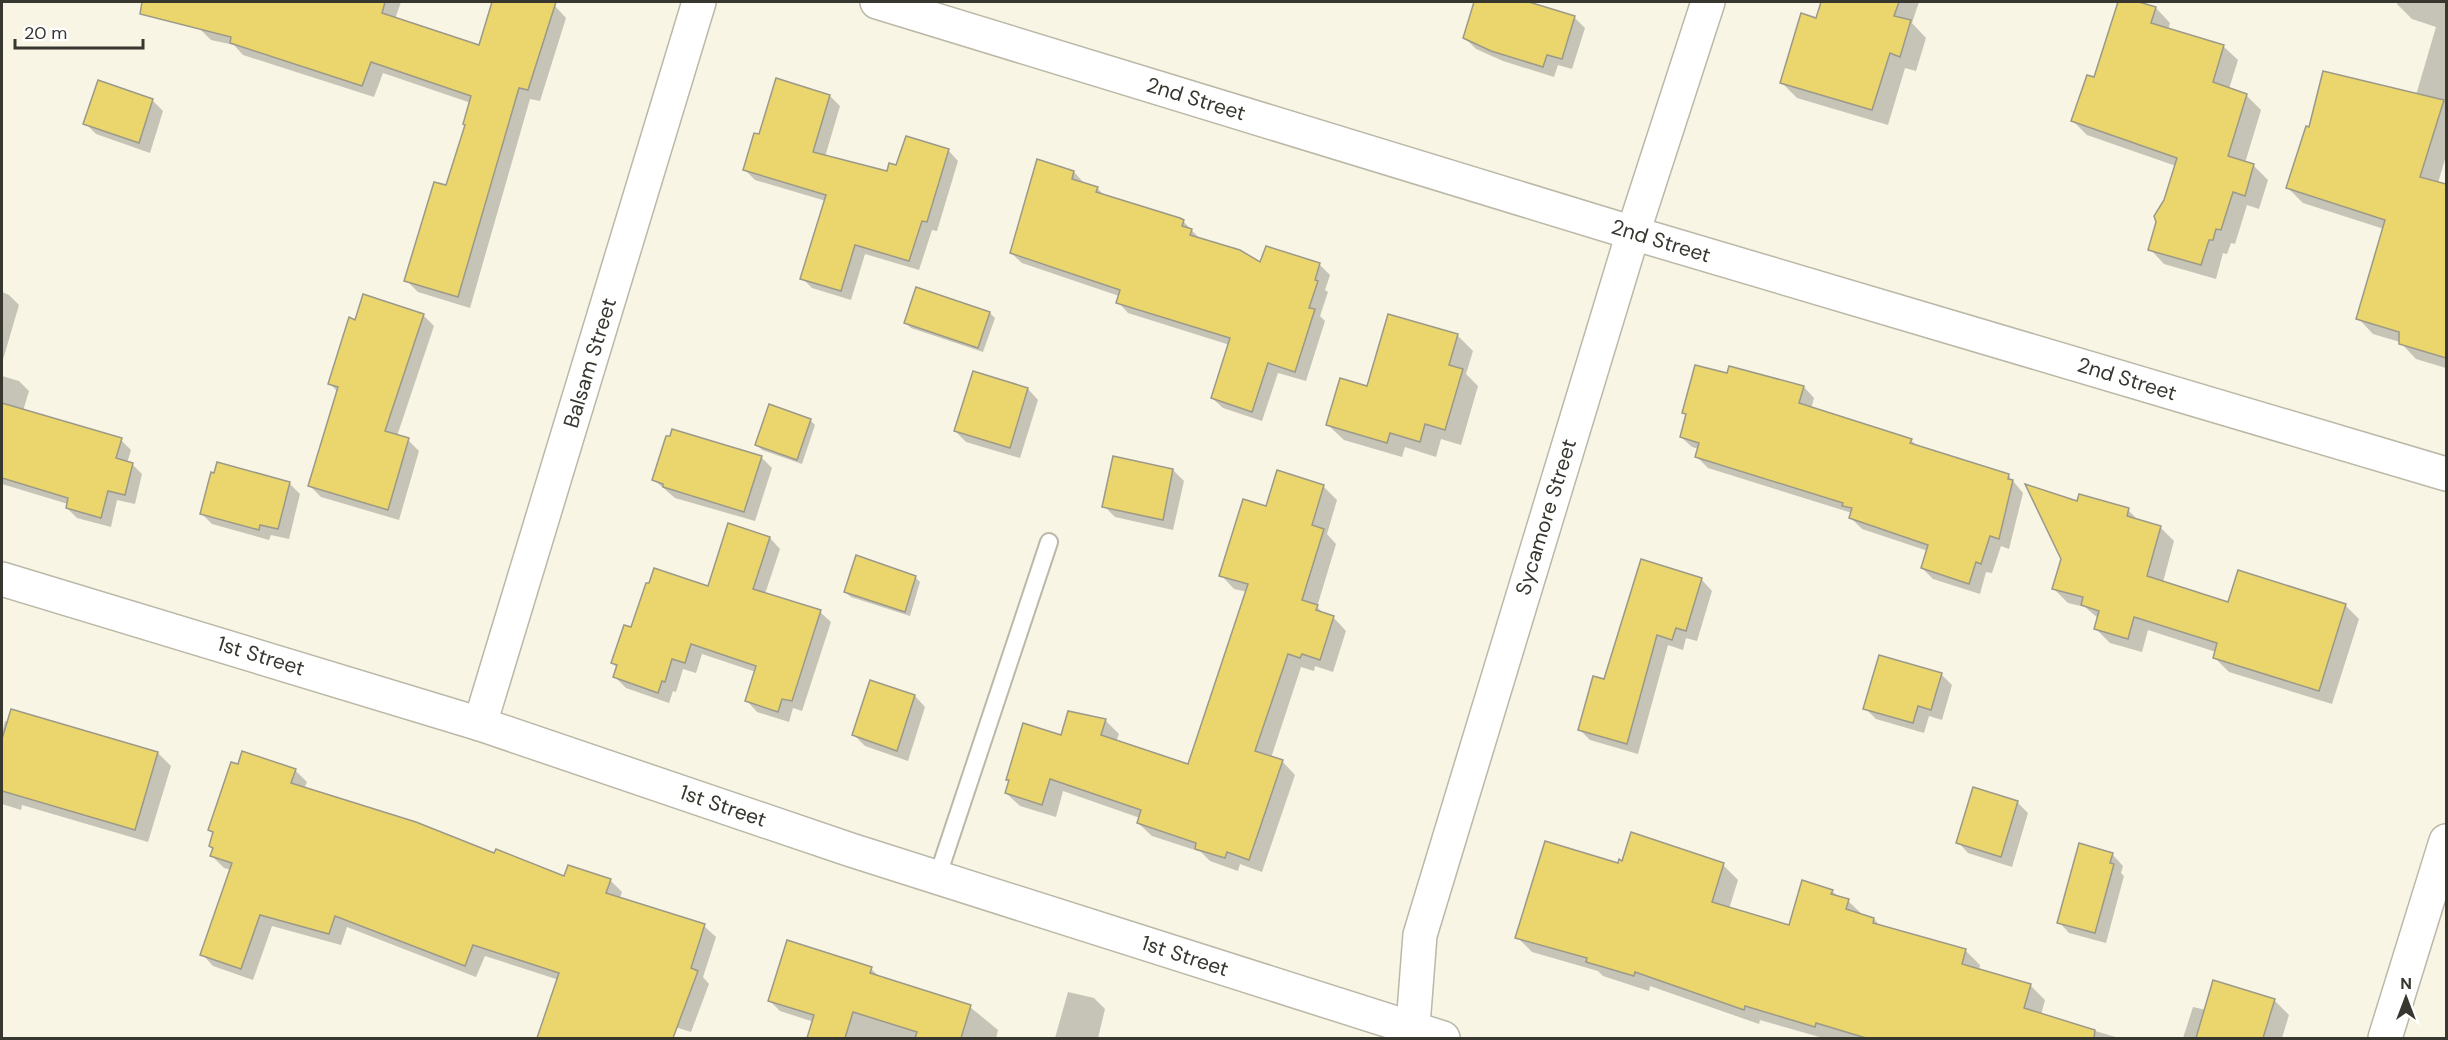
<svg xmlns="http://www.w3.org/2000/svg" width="2448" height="1040" font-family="'DM Sans',sans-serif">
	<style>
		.shadow { fill: #0003 }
		.building { fill: #ead66c; stroke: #9c9989; stroke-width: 1.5 }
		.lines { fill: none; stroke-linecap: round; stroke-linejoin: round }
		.lane-casing { stroke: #bbb8a8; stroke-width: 20 }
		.street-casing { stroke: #bbb8a8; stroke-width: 36 }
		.secondary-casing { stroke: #bbb8a8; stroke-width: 36 }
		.primary-casing { stroke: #bbb8a8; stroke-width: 36 }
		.lane { stroke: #fff; stroke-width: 16 }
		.street { stroke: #fff; stroke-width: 33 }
		.secondary { stroke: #fff; stroke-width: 33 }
		.primary { stroke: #fff; stroke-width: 33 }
		.labels { text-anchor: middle; stroke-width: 4.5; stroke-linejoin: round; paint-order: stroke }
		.street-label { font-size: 21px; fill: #37362f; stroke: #fff }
	</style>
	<rect width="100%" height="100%" fill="#f8f5e4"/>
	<g class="shadow">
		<polygon points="151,2 401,2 395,19 480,47 494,2 539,2 555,6 566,18 540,101 530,99 470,308 418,292 406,280 447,187 466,125 471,103 383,73 374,97 243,55 234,45 211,40 199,28 201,20"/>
		<polygon points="1476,2 1524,2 1574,17 1585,28 1572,69 1558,65 1554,77 1503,61 1476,49 1465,38"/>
		<polygon points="1823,2 1919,2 1912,23 1926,38 1916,71 1905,68 1888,125 1797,98 1781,82 1817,20"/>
		<polygon points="2120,2 2134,2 2156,8 2170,23 2168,30 2223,46 2238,60 2229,89 2246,95 2261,110 2245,163 2253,165 2268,180 2259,209 2247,205 2235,244 2231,243 2227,254 2223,253 2216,279 2164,264 2150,249 2176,166 2087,135 2073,121 2095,79"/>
		<polygon points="2398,2 2446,2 2446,156 2438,183 2446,186 2446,368 2416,359 2400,342 2373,334 2358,318 2384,229 2303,203 2288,188 2416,95 2436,27 2412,19 2397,4"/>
		<polygon points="830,96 840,106 825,157 888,173 897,167 948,150 958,161 937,231 932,230 919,270 865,254 851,300 812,288 802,278 826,201 755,180 745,170 760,136"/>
		<polygon points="152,100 163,111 150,153 96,134 85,123"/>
		<polygon points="1038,161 1074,172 1084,183 1097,188 1106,197 1183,221 1201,240 1261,264 1319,264 1330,275 1325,290 1328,292 1320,316 1325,321 1306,381 1278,373 1262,421 1223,408 1212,398 1230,345 1128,313 1118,302 1119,296 1022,263 1011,253"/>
		<polygon points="917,289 990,313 995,318 983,352 911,328 906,323"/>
		<polygon points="2,292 9,295 19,305 2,363"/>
		<polygon points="423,315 434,326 397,436 408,440 419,451 399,520 321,497 310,486 338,392 330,384 356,322"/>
		<polygon points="1457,335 1473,351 1466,374 1478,386 1461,445 1441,439 1436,457 1405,447 1402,457 1344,440 1328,425 1368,388"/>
		<polygon points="974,373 1028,389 1038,400 1020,458 966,442 955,431"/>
		<polygon points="1728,375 1804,387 1814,398 1811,409 1911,440 1917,446 2008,475 2023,493 2009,549 2001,546 1992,573 1986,572 1980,594 1933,579 1922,568 1928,551 1862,529 1851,518 1852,513 1708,468 1697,457 1699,449 1692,447 1681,437 1687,416 1683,412"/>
		<polygon points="2,376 19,381 29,391 23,411 121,440 131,450 127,463 132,464 142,474 135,504 117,500 111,527 77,518 67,508 68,504 2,484"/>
		<polygon points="810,420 815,425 802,464 762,450 757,445"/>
		<polygon points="761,457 772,468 755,521 675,498 654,480"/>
		<polygon points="1173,470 1184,481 1173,530 1115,517 1104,506"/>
		<polygon points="289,483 300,494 289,539 271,535 269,540 212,524 202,514"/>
		<polygon points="1323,486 1337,500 1327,534 1336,544 1317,607 1325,615 1333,617 1346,631 1333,672 1315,666 1314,671 1301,667 1271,758 1282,761 1295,775 1262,872 1240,864 1238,871 1210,861 1201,852 1152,836 1138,823 1140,818 1063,791 1056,817 1020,806 1006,793 1010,782 1007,780 1062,737 1105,720 1119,734 1116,742 1189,766 1247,592 1234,589 1221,575 1267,507"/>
		<polygon points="2078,502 2128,510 2140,522 2160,527 2174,541 2163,582 2229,604 2345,605 2359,619 2332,704 2229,672 2215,658 2216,652 2148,630 2142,652 2110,643 2096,629 2099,619 2085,607 2068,603 2054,589"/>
		<polygon points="770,538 780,549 765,594 820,612 831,622 802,711 793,708 789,722 757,712 747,701 756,672 702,654 696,673 683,669 676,692 673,691 669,703 626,688 615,677 618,668 612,663 632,629 709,588"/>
		<polygon points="1642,561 1702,580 1712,591 1697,641 1686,638 1683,650 1668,645 1638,754 1590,740 1579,729 1605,681"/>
		<polygon points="915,577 920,582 910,616 851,597 845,592"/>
		<polygon points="1941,674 1952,685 1942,720 1929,716 1924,733 1876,719 1865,708"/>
		<polygon points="915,696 925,707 908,761 865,746 854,735"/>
		<polygon points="5,721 158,753 171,766 148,842 22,805 21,810 2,804 2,733"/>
		<polygon points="295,770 307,782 304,789 565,878 610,880 622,892 620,898 704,926 716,937 703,977 709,984 691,1032 602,1004 591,1038 539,1038 559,980 485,956 476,977 347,927 341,945 272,926 253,980 213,966 202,954 231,870 224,868 212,856 214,834 210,830"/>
		<polygon points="2017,802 2028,813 2012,867 1968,853 1958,842"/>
		<polygon points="2080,845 2113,855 2123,866 2121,873 2124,876 2106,943 2069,933 2059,922"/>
		<polygon points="1619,864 1723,865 1738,880 1729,909 1790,927 1832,891 1840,898 1848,901 1864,916 1874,919 1881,927 1965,950 1980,965 1979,970 2030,985 2045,1000 2041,1015 2119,1038 1823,1038 1760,1020 1759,1024 1650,986 1649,991 1603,976 1598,971 1532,952 1517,937"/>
		<polygon points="871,969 881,978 970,1007 998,1030 996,1038 808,1038 814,1022 780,1011 769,1000"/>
		<polygon points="1068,992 1094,998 1105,1009 1098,1038 1055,1038"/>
		<polygon points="2274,1000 2289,1015 2282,1038 2183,1038 2193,1007 2206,1010"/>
	</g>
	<g class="building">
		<polygon points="142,2 385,2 382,13 479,45 492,2 556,2 528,90 519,88 458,297 404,281 434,182 446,185 465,125 463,124 471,96 371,62 362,86 230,43 231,37 140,14"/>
		<polygon points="1474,2 1529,2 1575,16 1562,59 1547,55 1543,67 1491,51 1463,38"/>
		<polygon points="1821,2 1899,2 1894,16 1911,20 1900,57 1890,53 1872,110 1780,83 1801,13 1816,18"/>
		<polygon points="2118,2 2139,2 2156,7 2151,23 2224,45 2213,82 2247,94 2228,156 2254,164 2245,196 2233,192 2221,230 2216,229 2213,240 2209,240 2201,265 2148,250 2156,222 2154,216 2164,200 2177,158 2071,121 2087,75 2094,77"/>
		<polygon points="2323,71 2444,100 2420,177 2446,184 2446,358 2399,344 2399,332 2356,319 2385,220 2286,188 2306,126 2309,127"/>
		<polygon points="776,78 830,95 813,152 887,171 889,163 896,165 906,136 949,149 927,222 922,221 909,261 855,245 841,291 800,279 826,195 743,170 754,133 759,134"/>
		<polygon points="98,80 153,99 139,143 83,124"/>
		<polygon points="1037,159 1074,171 1072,179 1098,187 1096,192 1180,218 1184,220 1182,226 1192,229 1190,235 1240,250 1260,262 1266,246 1320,263 1315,280 1318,281 1309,308 1315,309 1295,372 1268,363 1252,412 1211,398 1230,338 1116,303 1120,290 1010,253"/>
		<polygon points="916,287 990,312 978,348 904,323"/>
		<polygon points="363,294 424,314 385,431 409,438 388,510 308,486 338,387 328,384 349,317 355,320"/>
		<polygon points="1388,314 1458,334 1449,365 1463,369 1445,430 1425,424 1420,442 1390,433 1387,443 1326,425 1340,378 1367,386"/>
		<polygon points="1695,365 1727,373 1729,366 1804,386 1799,403 1912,439 1910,443 2009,474 2008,479 2013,480 1999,539 1990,536 1981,564 1976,562 1969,584 1921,568 1928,545 1849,518 1852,508 1842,506 1843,503 1695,457 1699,443 1680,437 1686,414 1682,413"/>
		<polygon points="973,371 1028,388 1010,448 954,431"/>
		<polygon points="2,403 122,438 116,458 133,463 125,495 108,491 101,518 66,508 68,498 2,478"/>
		<polygon points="769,404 811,419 797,460 755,445"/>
		<polygon points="672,429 762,456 744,512 663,487 663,484 652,480 666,436 670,436"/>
		<polygon points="1113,456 1173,469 1163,520 1102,507"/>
		<polygon points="217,462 290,482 278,529 260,525 259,530 200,514 211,472 214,473"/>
		<polygon points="1277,470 1324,485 1312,525 1324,529 1302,600 1318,605 1316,610 1334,616 1320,660 1302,654 1300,658 1288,654 1255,751 1283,760 1249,860 1227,852 1225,858 1195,849 1196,843 1137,823 1141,810 1050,779 1042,805 1005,793 1009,780 1006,780 1023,723 1061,735 1068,711 1106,719 1101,735 1188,764 1248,584 1219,576 1243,499 1266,506"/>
		<polygon points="2025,484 2077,501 2079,494 2129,508 2127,516 2161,526 2147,576 2228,602 2238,570 2346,604 2319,691 2213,658 2217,643 2134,617 2128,639 2094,629 2099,611 2081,605 2083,597 2052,589 2061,559"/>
		<polygon points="728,523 770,537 753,589 821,610 792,701 782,699 778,712 745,701 756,666 691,644 685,663 672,659 665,682 662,681 658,693 613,677 617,665 611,663 624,625 631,627 646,583 649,583 654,568 708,586"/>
		<polygon points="856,555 916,576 905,612 844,592"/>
		<polygon points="1641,559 1702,578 1686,631 1676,628 1672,640 1657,635 1627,744 1578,730 1593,676 1604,679"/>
		<polygon points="1879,655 1942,673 1931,710 1918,706 1913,723 1863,709"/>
		<polygon points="870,680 915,695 897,751 852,735"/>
		<polygon points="11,709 158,752 135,830 2,791 2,739"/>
		<polygon points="242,751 296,769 291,783 416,822 494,853 496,849 564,876 568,865 611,879 606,893 705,924 691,968 698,971 673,1038 537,1038 559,973 473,945 465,966 335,916 329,934 260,915 241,969 200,955 232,863 210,856 213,848 209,846 213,832 208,830 231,762 238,764"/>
		<polygon points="1973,787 2018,801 2001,857 1956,843"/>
		<polygon points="1631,832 1724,863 1712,902 1789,925 1802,880 1833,890 1831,894 1849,899 1846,909 1874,918 1873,923 1966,949 1962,964 2031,984 2024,1008 2095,1030 2094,1038 1866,1038 1816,1023 1815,1027 1745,1006 1744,1010 1635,972 1634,976 1586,962 1587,958 1515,938 1545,841 1618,863 1619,859 1622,861"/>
		<polygon points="2079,843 2113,853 2110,863 2114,864 2095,933 2057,923"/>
		<polygon points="787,940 872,967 870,973 971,1005 961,1038 915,1038 917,1032 853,1012 845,1038 807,1038 814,1015 768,1001"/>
		<polygon points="2213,980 2275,999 2263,1038 2196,1038"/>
	</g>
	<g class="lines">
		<g class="lane-casing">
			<polyline id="lane" points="937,878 1049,542"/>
		</g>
		<g class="street-casing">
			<g id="street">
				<polyline points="2,579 480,724 851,850 1443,1038"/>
				<polyline points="480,724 699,2"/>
				<polyline points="1412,1038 1420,935 1633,233 1708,2"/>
			</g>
		</g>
		<g class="secondary-casing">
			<polyline id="secondary" points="2385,1038 2446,841"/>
		</g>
		<g class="primary-casing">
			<polyline id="primary" points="877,2 1633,233 2446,474"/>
		</g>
		<use href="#lane" class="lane"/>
		<use href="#street" class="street"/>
		<use href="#secondary" class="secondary"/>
		<use href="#primary" class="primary"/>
	</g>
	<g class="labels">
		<g class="street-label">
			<text transform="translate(1196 99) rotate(17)" y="7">2nd Street</text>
			<text transform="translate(1661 241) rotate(17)" y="7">2nd Street</text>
			<text transform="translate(590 363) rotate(-73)" y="7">Balsam Street</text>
			<text transform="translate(2127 379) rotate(17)" y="7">2nd Street</text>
			<text transform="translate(1546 517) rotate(-73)" y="7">Sycamore Street</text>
			<text transform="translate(261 656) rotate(17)" y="7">1st Street</text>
			<text transform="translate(723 806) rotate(19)" y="7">1st Street</text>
			<text transform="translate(1185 956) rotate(18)" y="7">1st Street</text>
		</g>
	</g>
	<rect width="2448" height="1040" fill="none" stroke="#37362f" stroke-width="6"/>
	<g transform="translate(2406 998)" stroke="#ffffff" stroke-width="4.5" paint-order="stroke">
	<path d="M0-4.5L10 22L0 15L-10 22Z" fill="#37362f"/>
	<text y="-9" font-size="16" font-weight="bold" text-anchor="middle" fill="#37362f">N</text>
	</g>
	<path d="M15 39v9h128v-9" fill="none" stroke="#37362f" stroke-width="3"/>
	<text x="24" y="39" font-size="18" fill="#37362f" stroke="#ffffff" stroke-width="4.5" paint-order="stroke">20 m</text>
</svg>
